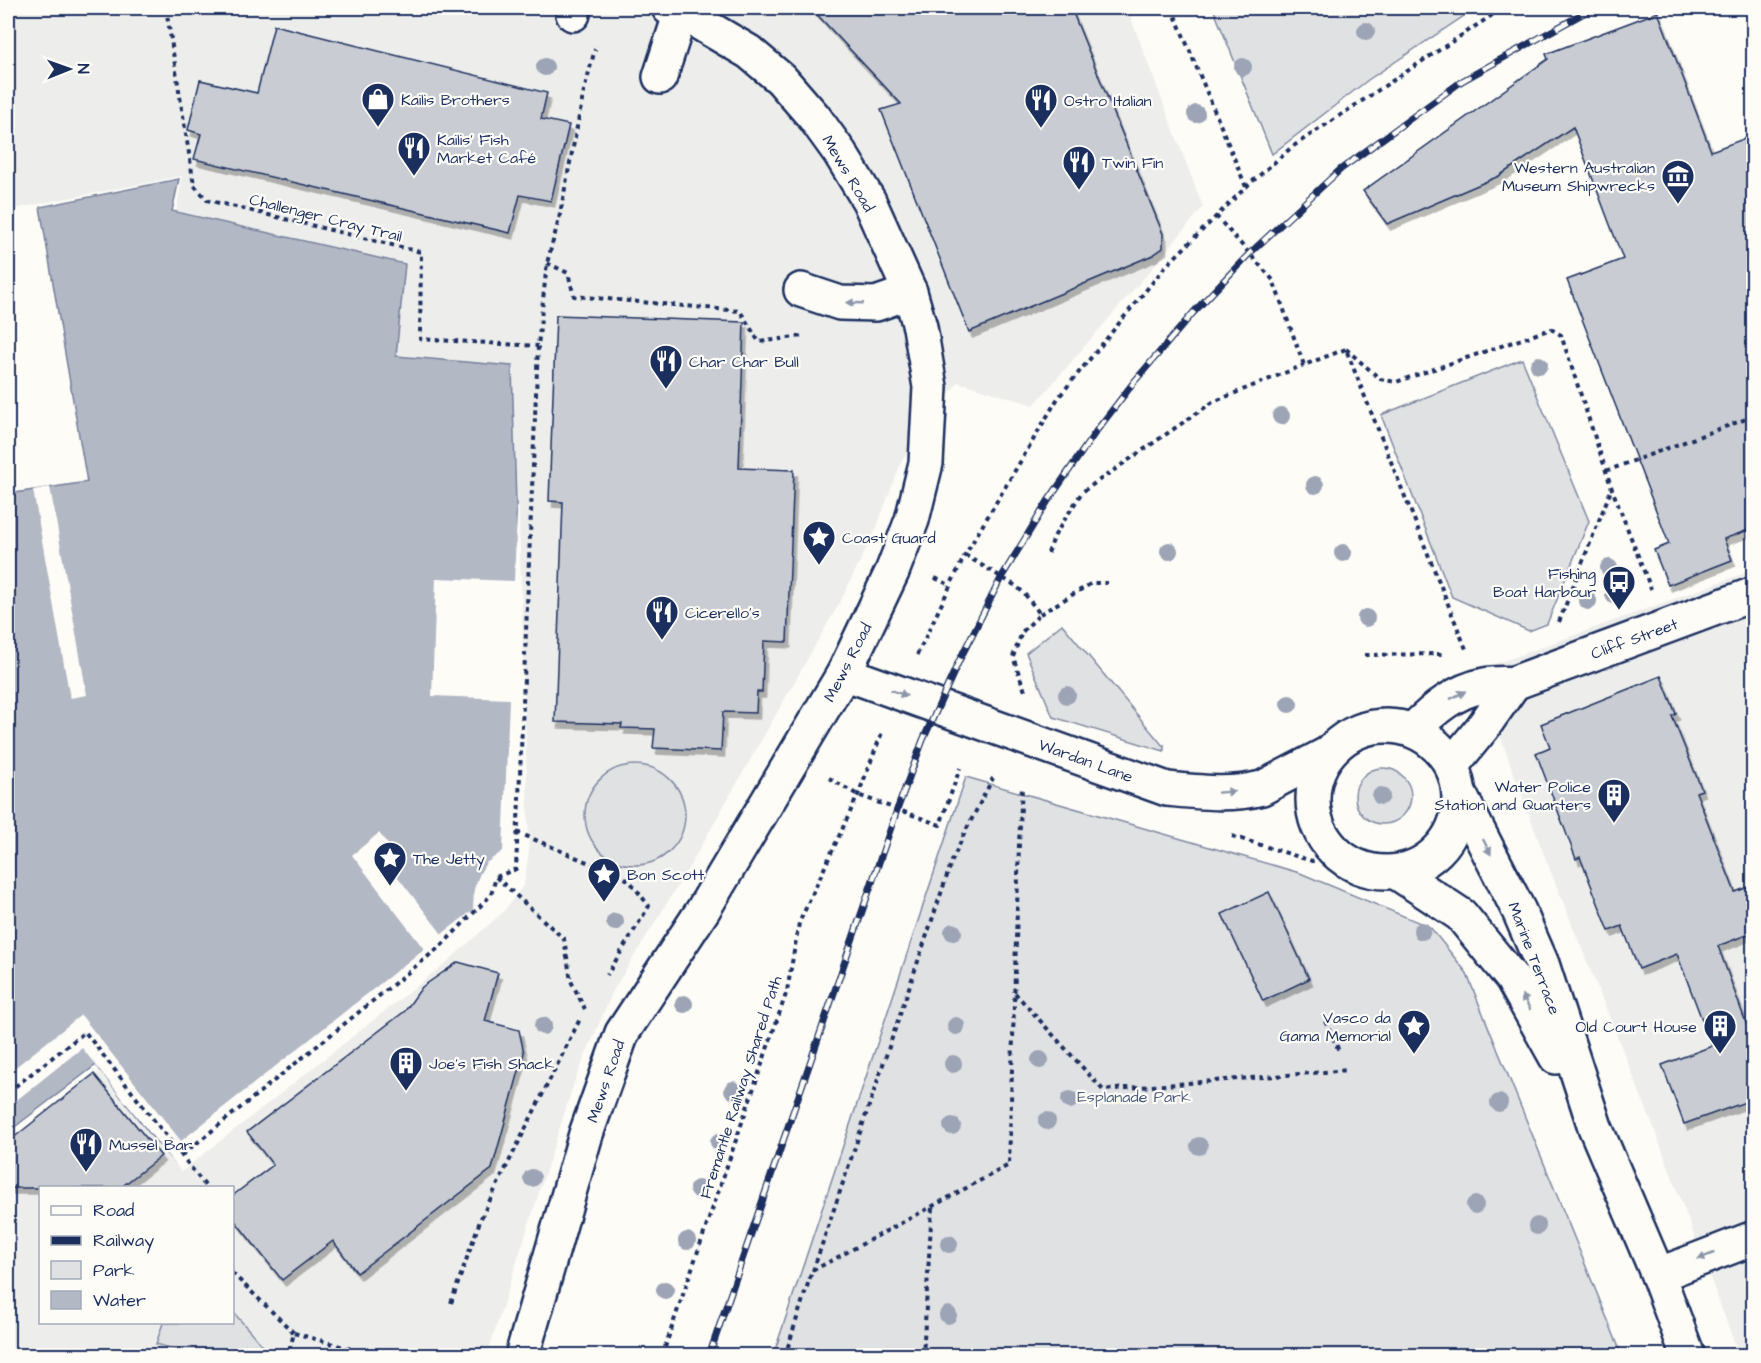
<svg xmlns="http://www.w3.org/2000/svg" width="1761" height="1363" font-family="'Architects Daughter',sans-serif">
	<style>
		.built { fill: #edeeec; fill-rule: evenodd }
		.green { fill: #e0e1e3; stroke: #7e88a0; stroke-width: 1.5 }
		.water { fill: #b3b8c5; stroke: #76819c; stroke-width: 1.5 }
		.pier { fill: #fdfcf7 }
		.building { fill: #c9ccd3; stroke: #1b2f5e; stroke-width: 1.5; filter: url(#shadow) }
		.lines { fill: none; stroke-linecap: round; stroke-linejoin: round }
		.minor-casing { stroke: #1b2f5e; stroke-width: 38 }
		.path { stroke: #1b2f5e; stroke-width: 4; stroke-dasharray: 4.5 4.5; stroke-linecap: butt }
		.minor { stroke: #fdfcf7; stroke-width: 33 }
		.rail-casing { stroke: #1b2f5e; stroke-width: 7 }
		.rail { stroke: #fdfcf7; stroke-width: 4.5; stroke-dasharray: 14; stroke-linecap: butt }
		.tree { fill: #9ca4b5 }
		.oneway { fill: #8c96aa }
		.labels { text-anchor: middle; stroke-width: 4.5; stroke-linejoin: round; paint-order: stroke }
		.poi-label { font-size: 16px; fill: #1b2f5e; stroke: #fdfcf7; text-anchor: start }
		.street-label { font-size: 16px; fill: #1b2f5e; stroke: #fdfcf7 }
		.park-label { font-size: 16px; fill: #4c5c7f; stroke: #fdfcf7 }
	</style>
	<defs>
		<filter id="shadow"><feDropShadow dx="3.5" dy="6" stdDeviation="0" flood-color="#0004"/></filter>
	</defs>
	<rect width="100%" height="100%" fill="#fdfcf7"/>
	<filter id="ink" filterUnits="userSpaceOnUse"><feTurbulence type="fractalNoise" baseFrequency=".0167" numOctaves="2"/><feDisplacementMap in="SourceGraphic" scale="12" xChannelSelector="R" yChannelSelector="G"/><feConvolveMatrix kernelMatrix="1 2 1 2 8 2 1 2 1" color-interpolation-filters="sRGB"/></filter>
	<g filter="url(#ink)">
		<g class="built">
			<path d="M8,8H1127L1203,207L1156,264L1034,405L958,382L902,460L876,529L840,602L691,864L613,991L575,1080L487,1355H8V1143L99,1072L166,1154L497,865L513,372L388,362L398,262L175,221L182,176L8,210ZM40,1188H232V1322H40Z"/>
			<polygon points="1753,570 1753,1355 1739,1355 1652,1123 1544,855 1476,671"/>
		</g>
		<g class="green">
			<polygon points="1213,8 1468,8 1467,14 1368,80 1272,154"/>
			<polygon points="1522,359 1589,521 1547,624 1529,631 1452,597 1381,415"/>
			<polygon points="1062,624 1163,746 1164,745 1164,751 1053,717 1026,653"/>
			<circle cx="635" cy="815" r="50"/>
			<circle cx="1383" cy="796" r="28"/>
			<polygon points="966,777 1300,873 1430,927 1466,972 1622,1355 773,1356"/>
			<polygon points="233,1312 271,1355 194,1355 156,1344 163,1323 232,1322"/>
		</g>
		<polygon class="water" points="179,179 172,211 405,264 396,356 512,366 526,850 522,884 180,1169 153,1138 96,1065 8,1132 8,494 87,482 40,207"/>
		<g class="pier">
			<polygon points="50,487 87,695 70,698 33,490"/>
			<polygon points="518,489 529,850 524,885 503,912 447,962 181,1172 82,1048 8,1107 8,1073 81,1015 181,1141 424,949 352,855 379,833 393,851 384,859 442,934 473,910 474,889 480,873 486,863 503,851 509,699 432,696 436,578 514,581"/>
		</g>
		<g class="building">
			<polygon points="811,8 1071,8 1163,234 1163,248 1153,255 969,332 881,110 901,104"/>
			<polygon points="1658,12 1711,151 1754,135 1754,528 1724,539 1732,560 1668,585 1654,550 1669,544 1567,280 1623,259 1573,127 1499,176 1387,224 1363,191 1548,59 1546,54"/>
			<polygon points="274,25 547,93 541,119 569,125 551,201 520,195 510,233 194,159 201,134 188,130 200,80 257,93"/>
			<polygon points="556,315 744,322 739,468 794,470 787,642 764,641 762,692 757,692 756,713 723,712 721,751 653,748 655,729 621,728 622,724 555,722 563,502 549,501"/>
			<polygon points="1661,676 1676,714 1672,716 1702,790 1696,792 1735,892 1754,885 1754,932 1718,946 1754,1045 1754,1099 1684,1124 1662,1065 1712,1046 1677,954 1639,969 1622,926 1609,931 1580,857 1576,859 1536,753 1550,747 1541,724"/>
			<polygon points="1269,892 1309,979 1263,1001 1222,914"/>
			<polygon points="458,962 498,973 485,1021 519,1030 524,1053 492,1169 357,1273 333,1241 282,1280 232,1217 232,1196 273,1165 247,1132 405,1011 422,987"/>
			<polygon points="94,1074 161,1156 120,1188 8,1188 8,1142"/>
		</g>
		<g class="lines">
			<g class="minor-casing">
				<g id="minor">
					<polyline points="573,14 574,8"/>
					<polyline points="660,77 681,12"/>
					<polyline points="801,290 840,303 876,304 910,292"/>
					<path d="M844,673L1167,789C1199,792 1231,796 1262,788L1329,753"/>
					<circle cx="1386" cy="799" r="73"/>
					<path d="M1413,730C1434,709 1455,691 1485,685C1495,683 1505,684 1514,683L1754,594"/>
					<polyline points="1452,765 1483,727 1514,683"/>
					<polyline points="1460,795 1519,911 1542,964 1595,1127 1658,1275 1688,1356"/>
					<polyline points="1396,872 1461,915 1512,978 1556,1057"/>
					<polyline points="1658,1275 1754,1238"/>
					<polyline points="522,1356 586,1134 622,1033 703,910 844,673 892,572 912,520 926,463 930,387 920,327 910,292 869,201 840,153 814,117 781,79 749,52 681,12 669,8"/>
				</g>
			</g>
			<g class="path">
				<polyline points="166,8 194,185 207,200 421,252 420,339 538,346"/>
				<polyline points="1172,8 1246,187"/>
				<polyline points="1216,216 1273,280 1304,365 1346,349"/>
				<polyline points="547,263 568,273 574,296 740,311 759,342 803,336"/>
				<polyline points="1346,349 1380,379 1396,382 1551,329 1561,335 1612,489 1651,589"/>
				<polyline points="1347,352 1466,649"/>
				<polyline points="1606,471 1754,416"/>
				<polyline points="1048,553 1055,535 1082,492 1213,402 1304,365"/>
				<polyline points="965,555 1016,586 1024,593 1040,614 1022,632 1013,657 1026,694"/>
				<polyline points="935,578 950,585"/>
				<polyline points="1040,614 1092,583 1107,583"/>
				<polyline points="1559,622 1611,490"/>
				<polyline points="917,655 965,555 1058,398 1165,267 1246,187 1292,147 1503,8"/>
				<polyline points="1365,655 1442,654"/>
				<polyline points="829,778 858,795 940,825 960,768"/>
				<polyline points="517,832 629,880 649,906 607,975"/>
				<polyline points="1232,836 1312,861 1337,854"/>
				<polyline points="496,877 564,939 571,981 585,1009"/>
				<polyline points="1015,993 1103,1090 1349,1070"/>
				<polyline points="1325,1021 1340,1053"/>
				<polyline points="8,1092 85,1032 207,1188"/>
				<polyline points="182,1155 442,945 491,895 496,877 516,869 538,346 547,263 559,219 584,91 595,49"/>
				<polyline points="813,1271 952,861 965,832 993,778"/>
				<polyline points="232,1273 294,1333 288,1356"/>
				<polyline points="451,1303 481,1218 581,1017"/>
				<polyline points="294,1333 376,1356"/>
				<polyline points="662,1356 787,991 799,923 858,795 883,730"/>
				<polyline points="785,1356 812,1271 1009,1165 1019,844 1022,786"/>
				<polyline points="923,1356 932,1207"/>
			</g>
			<use href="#minor" class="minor"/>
			<g class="rail-casing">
				<polyline id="rail" points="709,1356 897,810 923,740 959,661 1001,578 1048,501 1097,430 1134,382 1193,313 1249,254 1341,169 1462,81 1593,8"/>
			</g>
			<use href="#rail" class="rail"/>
		</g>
		<g class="tree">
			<circle cx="1366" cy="31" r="9"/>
			<circle cx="545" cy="67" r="9"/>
			<circle cx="1243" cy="67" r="9"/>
			<circle cx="1196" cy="114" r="9"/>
			<circle cx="1539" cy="365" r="9"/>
			<circle cx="1281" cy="416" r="9"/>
			<circle cx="1315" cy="485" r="9"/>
			<circle cx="1169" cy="551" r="9"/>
			<circle cx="1343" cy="553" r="9"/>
			<circle cx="1609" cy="568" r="9"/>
			<circle cx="1614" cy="595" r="9"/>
			<circle cx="1588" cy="601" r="9"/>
			<circle cx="1366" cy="618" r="9"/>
			<circle cx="1067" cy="695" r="9"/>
			<circle cx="1289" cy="704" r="9"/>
			<circle cx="1381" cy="796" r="9"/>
			<circle cx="615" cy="922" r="9"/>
			<circle cx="1422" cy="931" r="9"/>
			<circle cx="953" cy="932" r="9"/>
			<circle cx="684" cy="1004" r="9"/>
			<circle cx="543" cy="1026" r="9"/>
			<circle cx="956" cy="1026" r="9"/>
			<circle cx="1040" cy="1060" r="9"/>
			<circle cx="953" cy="1064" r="9"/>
			<circle cx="733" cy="1090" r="9"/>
			<circle cx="1070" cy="1100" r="9"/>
			<circle cx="1499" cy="1103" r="9"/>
			<circle cx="1047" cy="1121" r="9"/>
			<circle cx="952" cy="1126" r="9"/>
			<circle cx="719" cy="1142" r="9"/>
			<circle cx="1199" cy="1146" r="9"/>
			<circle cx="532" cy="1178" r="9"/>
			<circle cx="698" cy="1189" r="9"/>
			<circle cx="1475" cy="1205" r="9"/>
			<circle cx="1537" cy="1226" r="9"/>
			<circle cx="687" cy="1241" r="9"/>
			<circle cx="949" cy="1244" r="9"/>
			<circle cx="665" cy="1290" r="9"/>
			<circle cx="948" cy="1315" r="9"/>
		</g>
		<defs><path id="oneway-solid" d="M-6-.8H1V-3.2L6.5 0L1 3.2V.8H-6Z" transform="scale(1.5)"/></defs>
		<g class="oneway">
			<use href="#oneway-solid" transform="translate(855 303) rotate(-178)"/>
			<use href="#oneway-solid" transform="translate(899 693) rotate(20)"/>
			<use href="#oneway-solid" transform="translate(1458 695) rotate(-27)"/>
			<use href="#oneway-solid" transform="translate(1226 792) rotate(-4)"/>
			<use href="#oneway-solid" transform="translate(1487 847) rotate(63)"/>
			<use href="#oneway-solid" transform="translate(1526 1002) rotate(-119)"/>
			<use href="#oneway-solid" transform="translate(1706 1256) rotate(159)"/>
		</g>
	</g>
	<defs>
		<g id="shop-pin" transform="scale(1.725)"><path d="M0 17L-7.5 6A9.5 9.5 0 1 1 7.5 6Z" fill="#1b2f5e" stroke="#fdfcf7"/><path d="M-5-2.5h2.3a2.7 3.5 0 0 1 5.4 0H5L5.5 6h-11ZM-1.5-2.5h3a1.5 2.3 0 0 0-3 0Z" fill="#fff"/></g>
		<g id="restaurant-pin" transform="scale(1.725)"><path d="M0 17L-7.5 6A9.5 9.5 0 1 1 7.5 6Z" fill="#1b2f5e" stroke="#fdfcf7"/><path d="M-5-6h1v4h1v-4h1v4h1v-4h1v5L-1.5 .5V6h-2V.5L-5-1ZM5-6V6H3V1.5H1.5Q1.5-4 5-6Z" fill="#fff"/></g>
		<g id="museum-pin" transform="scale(1.725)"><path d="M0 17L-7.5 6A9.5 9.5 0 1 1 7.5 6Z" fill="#1b2f5e" stroke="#fdfcf7"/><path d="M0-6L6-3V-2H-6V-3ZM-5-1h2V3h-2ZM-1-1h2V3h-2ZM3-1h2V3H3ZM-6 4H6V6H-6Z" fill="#fff"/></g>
		<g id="sight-pin" transform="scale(1.725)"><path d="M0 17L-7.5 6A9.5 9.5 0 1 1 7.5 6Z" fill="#1b2f5e" stroke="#fdfcf7"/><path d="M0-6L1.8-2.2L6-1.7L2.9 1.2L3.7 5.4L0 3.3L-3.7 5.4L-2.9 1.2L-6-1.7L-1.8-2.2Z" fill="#fff"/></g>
		<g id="bus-pin" transform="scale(1.725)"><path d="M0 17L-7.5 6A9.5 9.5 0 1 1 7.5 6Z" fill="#1b2f5e" stroke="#fdfcf7"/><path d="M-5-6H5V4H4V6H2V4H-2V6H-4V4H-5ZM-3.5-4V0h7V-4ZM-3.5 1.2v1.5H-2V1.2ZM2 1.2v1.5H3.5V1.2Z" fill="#fff"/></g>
		<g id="building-pin" transform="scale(1.725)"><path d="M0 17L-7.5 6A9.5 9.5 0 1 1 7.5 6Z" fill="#1b2f5e" stroke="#fdfcf7"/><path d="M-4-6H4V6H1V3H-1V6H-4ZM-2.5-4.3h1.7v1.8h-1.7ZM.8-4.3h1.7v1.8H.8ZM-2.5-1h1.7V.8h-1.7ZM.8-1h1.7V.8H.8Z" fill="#fff"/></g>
	</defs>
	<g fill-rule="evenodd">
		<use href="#shop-pin" x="378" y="99"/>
		<use href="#restaurant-pin" x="1041" y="100"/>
		<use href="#restaurant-pin" x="414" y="148"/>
		<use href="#restaurant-pin" x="1079" y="162"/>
		<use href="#museum-pin" x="1678" y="176"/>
		<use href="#restaurant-pin" x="666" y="361"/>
		<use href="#sight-pin" x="819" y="537"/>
		<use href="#bus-pin" x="1619" y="582"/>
		<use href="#restaurant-pin" x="662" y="612"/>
		<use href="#building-pin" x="1614" y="795"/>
		<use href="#sight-pin" x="390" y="858"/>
		<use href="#sight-pin" x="604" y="874"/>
		<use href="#sight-pin" x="1414" y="1026"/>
		<use href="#building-pin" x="1720" y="1026"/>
		<use href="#building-pin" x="406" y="1063"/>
		<use href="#restaurant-pin" x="86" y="1144"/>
	</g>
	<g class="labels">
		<g class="poi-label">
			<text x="401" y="105">Kailis Brothers</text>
			<text x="1064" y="106">Ostro Italian</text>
			<text x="437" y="145">Kailis' Fish<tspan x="437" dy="18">Market Café</tspan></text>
			<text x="1102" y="168">Twin Fin</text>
			<text x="1655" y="173" text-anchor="end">Western Australian<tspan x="1655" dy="18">Museum Shipwrecks</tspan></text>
			<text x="689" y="367">Char Char Bull</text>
			<text x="842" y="543">Coast Guard</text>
			<text x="1596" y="579" text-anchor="end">Fishing<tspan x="1596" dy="18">Boat Harbour</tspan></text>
			<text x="685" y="618">Cicerello's</text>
			<text x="1591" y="792" text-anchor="end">Water Police<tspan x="1591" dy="18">Station and Quarters</tspan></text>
			<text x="413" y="864">The Jetty</text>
			<text x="627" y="880">Bon Scott</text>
			<text x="1391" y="1023" text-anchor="end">Vasco da<tspan x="1391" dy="18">Gama Memorial</tspan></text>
			<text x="1697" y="1032" text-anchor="end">Old Court House</text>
			<text x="429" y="1069">Joe's Fish Shack</text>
			<text x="109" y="1150">Mussel Bar</text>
		</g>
		<g class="street-label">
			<text transform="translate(849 173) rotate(59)" y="6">Mews Road</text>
			<text transform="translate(326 217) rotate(14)" y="6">Challenger Cray Trail</text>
			<text transform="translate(1634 638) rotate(-20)" y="6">Cliff Street</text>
			<text transform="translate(847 662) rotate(-63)" y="6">Mews Road</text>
			<text transform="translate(1086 760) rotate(20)" y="6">Wardan Lane</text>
			<text transform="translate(1535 958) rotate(69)" y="6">Marine Terrace</text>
			<text transform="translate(605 1081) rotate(-71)" y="6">Mews Road</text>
			<text transform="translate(740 1087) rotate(-72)" y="6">Fremantle Railway Shared Path</text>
		</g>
		<g class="park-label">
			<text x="1134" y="1102">Esplanade Park</text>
		</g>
	</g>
	<rect width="1761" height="1363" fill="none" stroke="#fdfcf7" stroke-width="30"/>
	<rect x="15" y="15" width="1731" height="1333" fill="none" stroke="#1b2f5e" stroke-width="2" filter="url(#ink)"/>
	<rect x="39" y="1186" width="195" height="138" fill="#fdfcf7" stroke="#a3aaba" stroke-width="1.5"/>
	<rect x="51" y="1206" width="30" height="9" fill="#fdfcf7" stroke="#a3aaba" stroke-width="1.5"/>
	<text x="93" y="1216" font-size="18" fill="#1b2f5e">Road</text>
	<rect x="51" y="1236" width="30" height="9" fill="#1b2f5e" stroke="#a3aaba" stroke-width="1.5"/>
	<text x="93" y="1246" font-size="18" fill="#1b2f5e">Railway</text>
	<rect x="51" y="1261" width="30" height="18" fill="#e0e1e3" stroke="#a3aaba" stroke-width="1.5"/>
	<text x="93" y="1276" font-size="18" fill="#1b2f5e">Park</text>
	<rect x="51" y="1291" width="30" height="18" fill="#b3b8c5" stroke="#a3aaba" stroke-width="1.5"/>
	<text x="93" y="1306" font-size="18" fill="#1b2f5e">Water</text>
	<g transform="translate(69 69) rotate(89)" stroke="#fdfcf7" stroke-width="4.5" paint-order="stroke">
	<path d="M0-4.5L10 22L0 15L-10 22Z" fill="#1b2f5e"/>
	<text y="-9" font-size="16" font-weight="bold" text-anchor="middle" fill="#1b2f5e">N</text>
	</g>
</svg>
